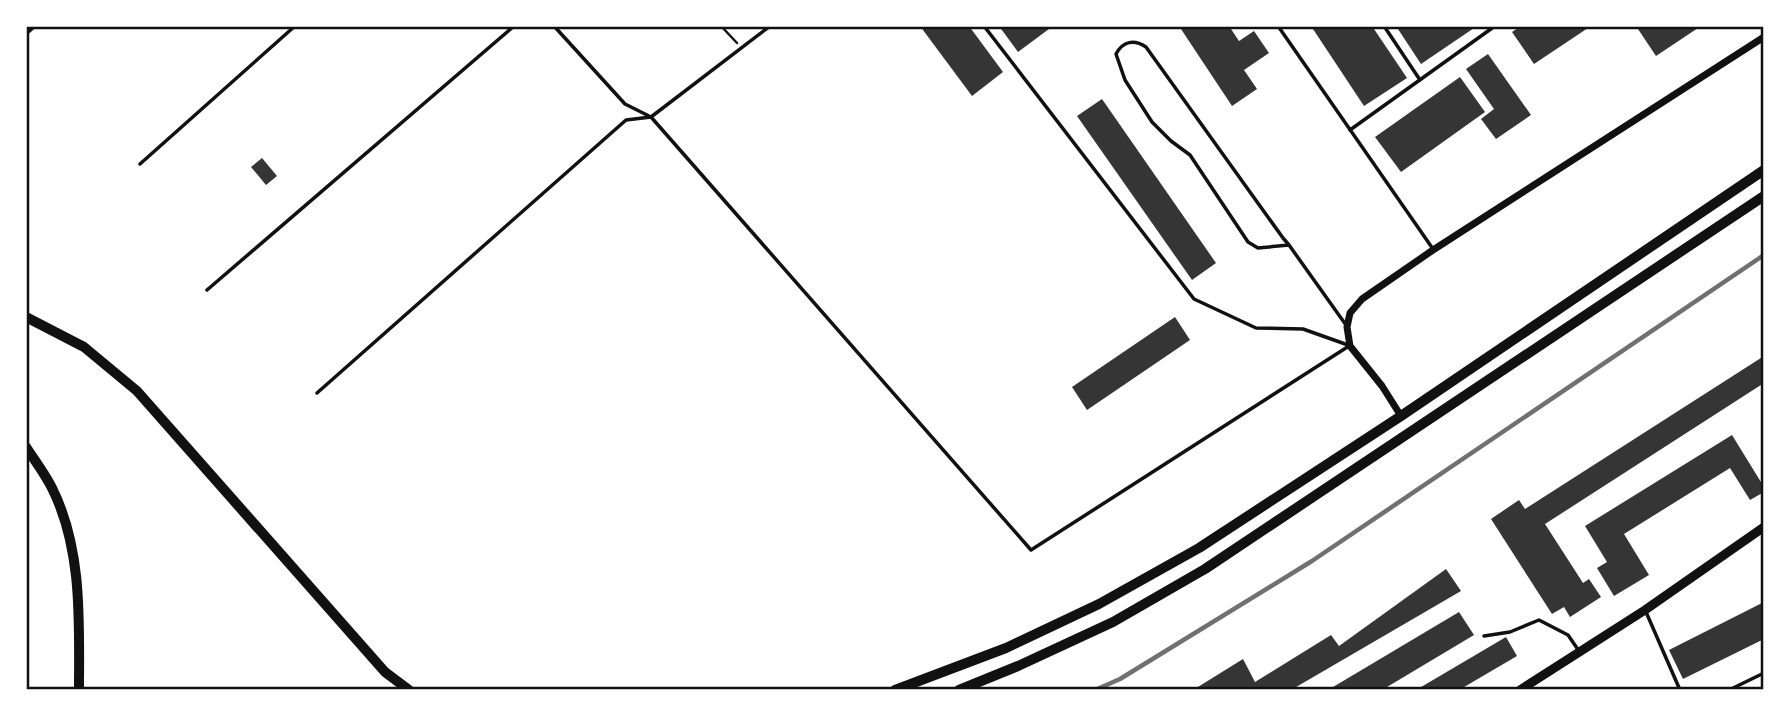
<svg xmlns="http://www.w3.org/2000/svg" width="1790" height="716" font-family="Mulish,sans-serif">
	<style>
		.building { fill: #353535 }
		.lines { fill: none; stroke-linecap: round; stroke-linejoin: round }
		.path { stroke: #111; stroke-width: 2.5 }
		.service { stroke: #111; stroke-width: 3.5 }
		.minor { stroke: #111; stroke-width: 7 }
		.tertiary { stroke: #111; stroke-width: 9 }
		.secondary { stroke: #111; stroke-width: 10 }
		.rail { stroke: #707070; stroke-width: 4.5 }
		.neatline { fill: none; stroke: #111; stroke-width: 2.5 }
	</style>
	<rect width="100%" height="100%" fill="#fff"/>
	<g class="building">
		<polygon points="920,26 969,26 1003,72 972,96"/>
		<polygon points="999,26 1053,26 1018,52"/>
		<polygon points="1179,26 1229,26 1239,41 1254,31 1269,53 1244,70 1257,89 1232,106"/>
		<polygon points="1311,26 1372,26 1407,78 1364,106"/>
		<polygon points="1396,26 1477,26 1421,64"/>
		<polygon points="1521,26 1591,26 1534,64 1512,32"/>
		<polygon points="1636,26 1701,26 1656,56"/>
		<polygon points="1488,54 1531,115 1496,139 1481,119 1494,109 1466,69"/>
		<polygon points="1460,77 1485,112 1401,172 1375,137"/>
		<polygon points="1102,99 1216,263 1192,280 1077,116"/>
		<polygon points="262,158 277,176 266,185 251,167"/>
		<polygon points="1175,317 1190,340 1087,410 1072,387"/>
		<polygon points="1764,356 1764,383 1545,524 1583,583 1589,579 1601,597 1570,617 1564,607 1552,614 1491,519 1519,500 1525,509"/>
		<polygon points="1732,435 1764,487 1764,492 1750,500 1730,468 1624,534 1649,575 1614,596 1597,568 1607,562 1585,526"/>
		<polygon points="1446,569 1461,591 1291,690 1193,690 1243,659 1255,682 1331,635 1339,646"/>
		<polygon points="1764,602 1764,639 1683,679 1669,650"/>
		<polygon points="1459,612 1474,635 1382,690 1328,690"/>
		<polygon points="1506,637 1517,656 1459,690 1416,690"/>
	</g>
	<g class="lines">
		<polyline class="path" points="721,26 737,43"/>
		<g class="service">
			<polyline points="554,26 625,104 649,116"/>
			<polyline points="770,26 651,117 1031,550 1349,346"/>
			<polyline points="984,26 1194,299 1256,328 1303,329 1348,345"/>
			<polyline points="1278,26 1433,249"/>
			<polyline points="1384,26 1420,80"/>
			<polyline points="26,34 35,26"/>
			<polyline points="1350,130 1495,26"/>
			<polyline points="140,164 295,26"/>
			<path d="M1289,245L1258,248L1248,242L1190,155L1171,141L1152,122L1125,80L1116,54C1123,41 1134,39 1146,47L1283,238L1289,245L1346,325"/>
			<polyline points="207,290 514,26"/>
			<polyline points="317,393 626,120 651,117"/>
			<polyline points="1646,612 1680,690"/>
			<polyline points="1484,636 1510,632 1539,620 1568,635 1579,651"/>
			<polyline points="1729,690 1764,673"/>
		</g>
		<polyline class="minor" points="1401,416 1382,386 1350,346 1347,327 1350,313 1362,299 1433,250 1764,37"/>
		<polyline class="tertiary" points="1520,690 1645,610 1764,527"/>
		<g class="secondary">
			<polyline points="26,317 84,347 137,391 385,672 409,690"/>
			<path d="M26,447C35,461 45,474 52,488C83,550 79,623 79,690"/>
			<polyline points="895,690 1006,648 1099,604 1199,548 1401,416 1764,170"/>
			<polyline points="959,690 1018,666 1113,622 1205,569 1764,196"/>
		</g>
		<polyline class="rail" points="1095,690 1120,679 1312,561 1764,255"/>
	</g>
	<rect width="1790" height="716" fill="none" stroke="#ffffff" stroke-width="56"/>
	<rect x="28" y="28" width="1734" height="660" class="neatline"/>
</svg>
